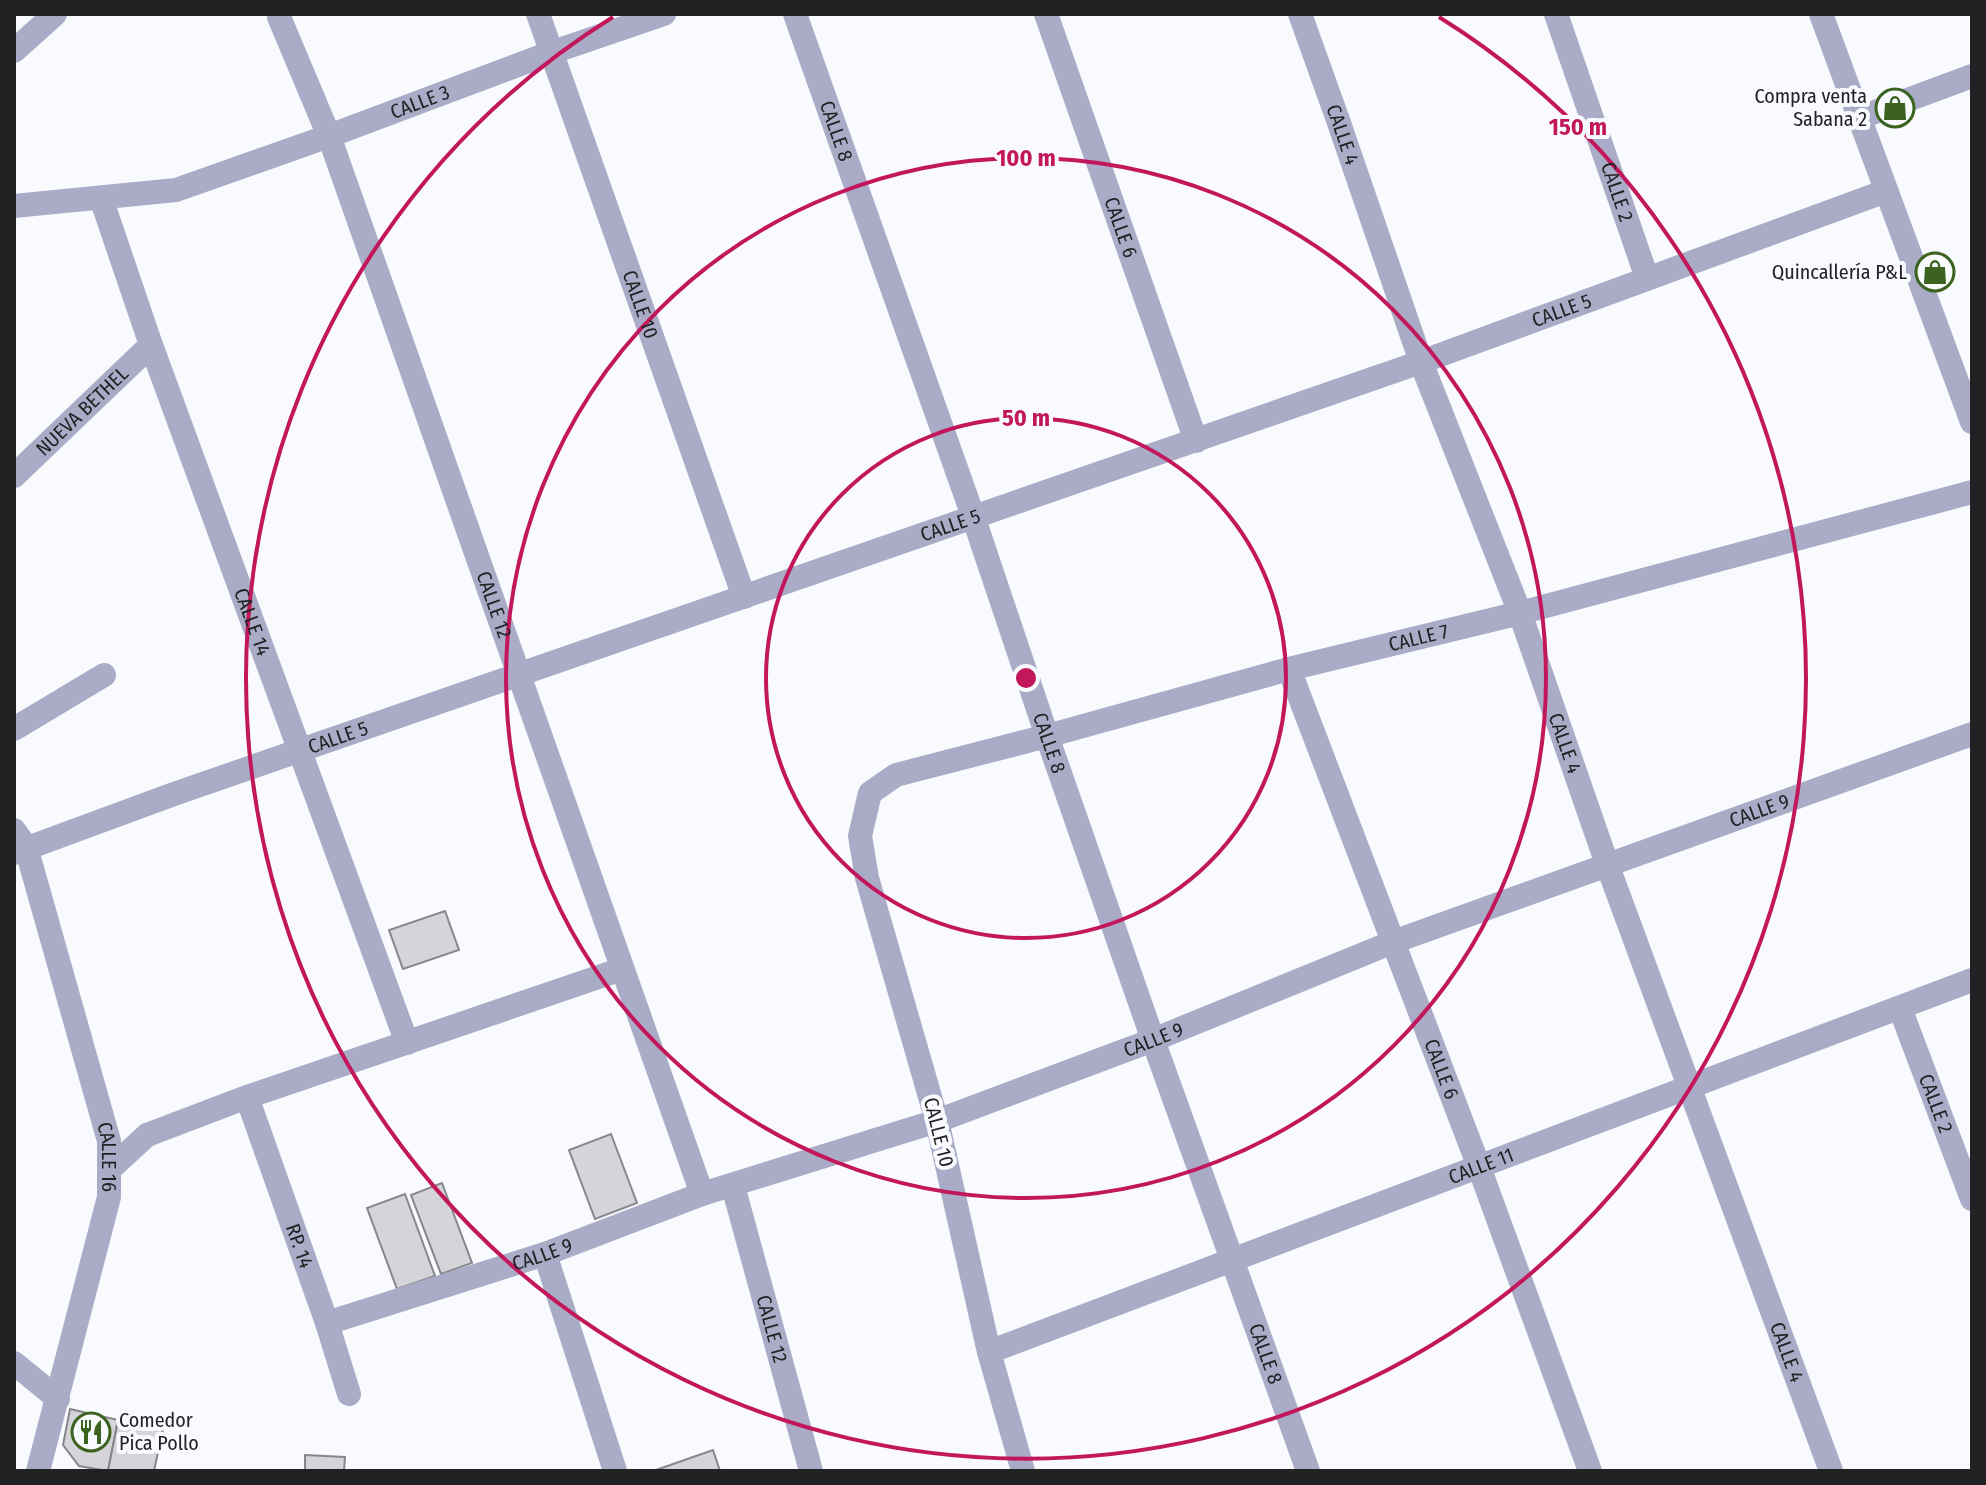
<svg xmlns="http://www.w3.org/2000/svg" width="1986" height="1485" font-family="'Fira Sans Condensed',sans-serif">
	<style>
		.building { fill: #d5d5d9; stroke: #87878b; stroke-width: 2 }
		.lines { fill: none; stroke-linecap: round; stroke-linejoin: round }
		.minor { stroke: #aaabc7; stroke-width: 24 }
		.tertiary { stroke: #aaabc7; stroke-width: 24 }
		.ring { fill: none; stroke: #c2185b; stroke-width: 4 }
		.labels { text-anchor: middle; stroke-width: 8; stroke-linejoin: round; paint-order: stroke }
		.poi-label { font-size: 20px; fill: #222224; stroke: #f9fafd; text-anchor: end }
		.street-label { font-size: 20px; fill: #222224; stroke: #f9fafd }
		.centre { fill: #c2185b; stroke: #f9fafd; stroke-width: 4 }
		.ring-label { font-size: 24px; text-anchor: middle; font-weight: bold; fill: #c2185b; stroke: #f9fafd; stroke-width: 8; stroke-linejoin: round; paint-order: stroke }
	</style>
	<rect width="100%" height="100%" fill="#f9fafd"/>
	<g class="building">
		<polygon points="445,911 459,950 403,969 389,930"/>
		<polygon points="611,1134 637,1203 595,1219 569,1150"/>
		<polygon points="442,1183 472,1263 441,1274 411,1195"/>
		<polygon points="405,1194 435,1276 397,1289 367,1208"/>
		<polygon points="70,1409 118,1420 108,1471 79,1466 63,1445"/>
		<polygon points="118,1420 163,1429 154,1471 108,1471"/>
		<polygon points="713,1450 720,1471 653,1471"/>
		<polygon points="305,1455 345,1457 344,1471 305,1471"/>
	</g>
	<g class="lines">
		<g class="minor">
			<path id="s1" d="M538,14L744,597"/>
			<path id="s2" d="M795,14L973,516L1047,736L1153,1040L1308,1471"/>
			<path id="s3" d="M1046,14L1196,441"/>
			<path id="s4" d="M1300,14L1338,120L1421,362L1520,613L1607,864L1831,1471"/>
			<path id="s5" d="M1556,14L1647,278"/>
			<path id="s6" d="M279,17L329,136L702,1194"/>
			<polyline points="14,51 55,14"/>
			<polyline points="1859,118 1972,76"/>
			<path id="s7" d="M101,198L151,345L407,1043"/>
			<path id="s8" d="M14,206L176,190L329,136L550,53L664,14"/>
			<path id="s9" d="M14,476L151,345"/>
			<path id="s10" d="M1289,669L1479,1167L1590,1471"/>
			<polyline points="14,729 104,675"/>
			<path id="s11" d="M14,830L26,847L109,1141V1197L38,1471"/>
			<path id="s12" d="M14,853L174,794L1421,362L1886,191"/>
			<path id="s13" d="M1900,1008L1972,1199"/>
			<path id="s14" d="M247,1097L327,1323L349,1394"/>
			<polyline points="109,1170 147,1135 247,1097 622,969"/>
			<path id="s15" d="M733,1186L811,1471"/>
			<polyline points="545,1254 615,1471"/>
			<path id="s16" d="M327,1323L545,1254L702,1194L937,1121L1153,1040L1393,942L1972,734"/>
			<path id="s17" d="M989,1352L1972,980"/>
			<polyline points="14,1363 58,1399"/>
			<path id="s18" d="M1023,1471L989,1352L937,1121L867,878L860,836L870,793L896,775L1047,736L1289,669L1520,613L1972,492"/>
		</g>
		<polyline class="tertiary" points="1821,14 1972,422"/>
	</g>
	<g class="ring">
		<circle cx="1026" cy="678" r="260"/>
		<circle cx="1026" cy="678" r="520"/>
		<path d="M1439 17A780 780 0 1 1 613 17"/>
	</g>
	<defs>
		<g id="shop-ring" transform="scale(2)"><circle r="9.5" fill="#f9fafd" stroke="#3b631f" stroke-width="1.5"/><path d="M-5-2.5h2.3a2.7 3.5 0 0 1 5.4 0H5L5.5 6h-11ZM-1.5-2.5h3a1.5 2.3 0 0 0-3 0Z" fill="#3b631f"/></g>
		<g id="restaurant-ring" transform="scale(2)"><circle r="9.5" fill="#f9fafd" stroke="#3b631f" stroke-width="1.5"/><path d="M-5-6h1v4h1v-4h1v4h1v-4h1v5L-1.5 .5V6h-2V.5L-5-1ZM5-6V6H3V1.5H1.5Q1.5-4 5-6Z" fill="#3b631f"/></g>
	</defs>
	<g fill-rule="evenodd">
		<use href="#shop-ring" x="1895" y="108"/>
		<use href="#shop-ring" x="1935" y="272"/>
		<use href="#restaurant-ring" x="91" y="1432"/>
	</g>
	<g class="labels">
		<g class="poi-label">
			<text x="1867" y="103">Compra venta<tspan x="1867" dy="23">Sabana 2</tspan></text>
			<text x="1907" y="279">Quincallería P&amp;L</text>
			<text x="119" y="1427" text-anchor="start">Comedor<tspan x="119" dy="23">Pica Pollo</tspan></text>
		</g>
		<g class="street-label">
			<text dy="7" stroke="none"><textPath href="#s8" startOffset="422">CALLE 3</textPath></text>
			<text dy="7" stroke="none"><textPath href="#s2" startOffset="124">CALLE 8</textPath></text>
			<text dy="7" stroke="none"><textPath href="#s4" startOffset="128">CALLE 4</textPath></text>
			<text dy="7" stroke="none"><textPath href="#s5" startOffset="188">CALLE 2</textPath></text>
			<text dy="7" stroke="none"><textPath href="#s3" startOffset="226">CALLE 6</textPath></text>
			<text dy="7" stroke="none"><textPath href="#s1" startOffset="308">CALLE 10</textPath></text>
			<text dy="7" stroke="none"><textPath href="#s12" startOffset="1640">CALLE 5</textPath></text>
			<text dy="7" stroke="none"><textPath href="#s9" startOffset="94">NUEVA BETHEL</textPath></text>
			<text dy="7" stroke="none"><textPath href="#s12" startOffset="992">CALLE 5</textPath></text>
			<text dy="7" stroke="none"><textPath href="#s6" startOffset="626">CALLE 12</textPath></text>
			<text dy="7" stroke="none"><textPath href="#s7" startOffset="450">CALLE 14</textPath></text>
			<text dy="7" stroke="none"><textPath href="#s18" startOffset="1272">CALLE 7</textPath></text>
			<text dy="7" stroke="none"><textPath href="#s12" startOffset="344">CALLE 5</textPath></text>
			<text dy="7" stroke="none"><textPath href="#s2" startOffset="772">CALLE 8</textPath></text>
			<text dy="7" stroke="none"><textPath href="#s4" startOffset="776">CALLE 4</textPath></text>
			<text dy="7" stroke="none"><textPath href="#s16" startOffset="1522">CALLE 9</textPath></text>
			<text dy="7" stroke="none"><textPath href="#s16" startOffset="874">CALLE 9</textPath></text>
			<text dy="7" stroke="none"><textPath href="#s10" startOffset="428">CALLE 6</textPath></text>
			<text dy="7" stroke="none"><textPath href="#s13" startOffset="102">CALLE 2</textPath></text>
			<text transform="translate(939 1132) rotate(76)" y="7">CALLE 10</text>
			<text dy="7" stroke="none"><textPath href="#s11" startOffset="342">CALLE 16</textPath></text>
			<text dy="7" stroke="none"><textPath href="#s17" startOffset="526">CALLE 11</textPath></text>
			<text dy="7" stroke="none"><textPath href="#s14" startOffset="158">RP. 14</textPath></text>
			<text dy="7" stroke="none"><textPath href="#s16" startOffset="226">CALLE 9</textPath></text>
			<text dy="7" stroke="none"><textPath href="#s15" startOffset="148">CALLE 12</textPath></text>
			<text dy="7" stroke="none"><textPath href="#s4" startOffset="1424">CALLE 4</textPath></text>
			<text dy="7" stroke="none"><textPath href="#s2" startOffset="1420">CALLE 8</textPath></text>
		</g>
	</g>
	<circle cx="1026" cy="678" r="12" class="centre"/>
	<g class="ring-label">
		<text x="1578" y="135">150 m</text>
		<text x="1026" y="166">100 m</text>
		<text x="1026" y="426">50 m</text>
	</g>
	<rect width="1986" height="1485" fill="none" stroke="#222224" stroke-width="32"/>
</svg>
